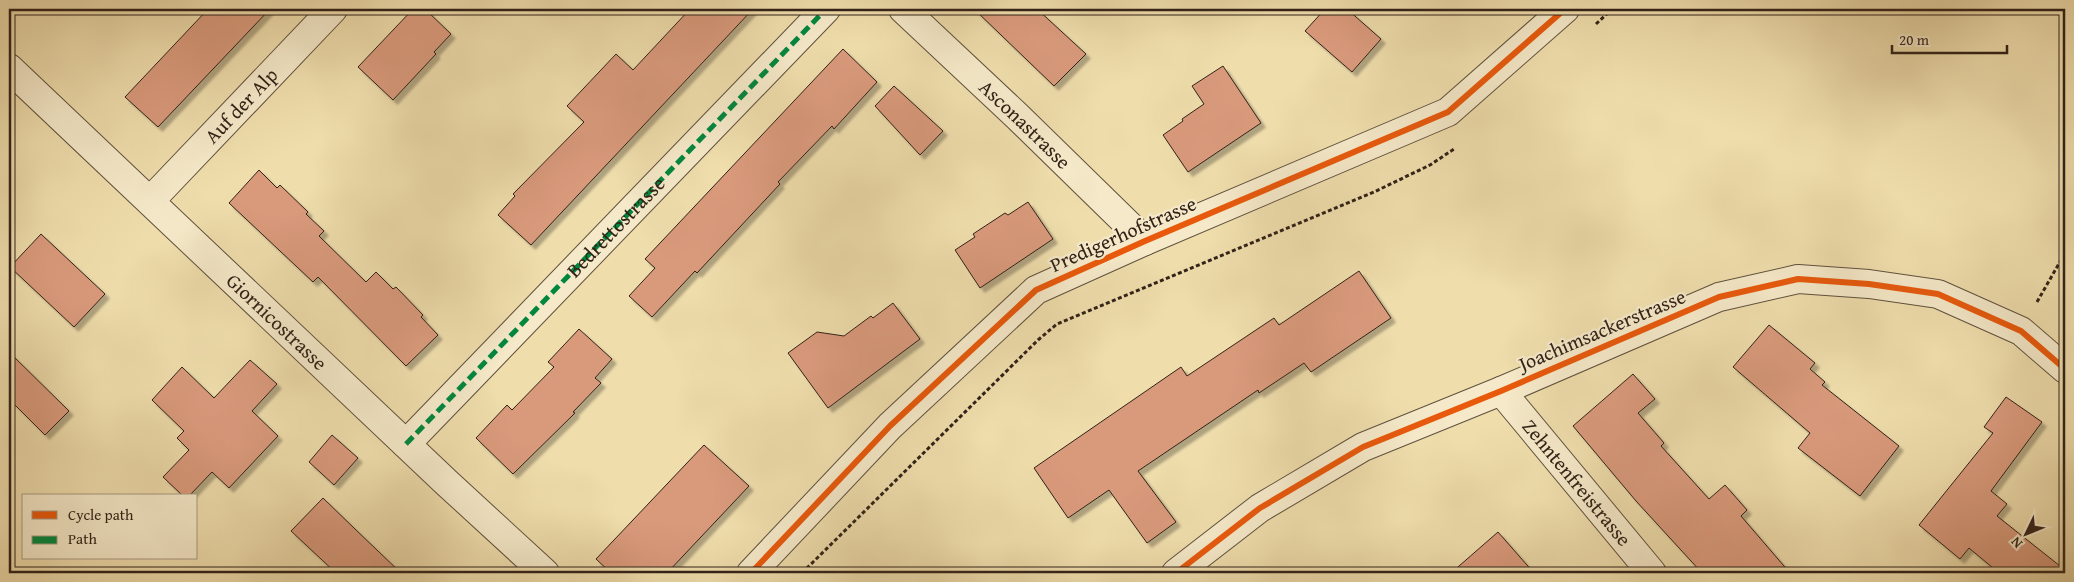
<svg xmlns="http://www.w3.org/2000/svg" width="2074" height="582" font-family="'Gentium Book Plus',serif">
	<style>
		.building { fill: #d99a7b; stroke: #312218; filter: url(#shadow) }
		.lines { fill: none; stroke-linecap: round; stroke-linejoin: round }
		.minor-casing { stroke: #60513d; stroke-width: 30 }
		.path { stroke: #312218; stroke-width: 3; stroke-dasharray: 4 2.5; stroke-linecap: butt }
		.minor { stroke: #f5e9c9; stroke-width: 28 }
		.quiet { stroke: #00873e; stroke-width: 5; stroke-dasharray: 10 5; stroke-linecap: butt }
		.cycleway-casing { stroke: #f5e9c9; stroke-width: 9 }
		.cycleway { stroke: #e8590c; stroke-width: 6 }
		.labels { text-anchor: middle; stroke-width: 4.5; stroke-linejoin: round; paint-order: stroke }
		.street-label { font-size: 20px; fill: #312218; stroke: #f5e9c9 }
	</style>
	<defs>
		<filter id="shadow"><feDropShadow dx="4.5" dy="4.5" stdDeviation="1" flood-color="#0004"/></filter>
	</defs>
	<rect width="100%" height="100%" fill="#efddac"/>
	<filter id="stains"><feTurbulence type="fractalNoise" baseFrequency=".004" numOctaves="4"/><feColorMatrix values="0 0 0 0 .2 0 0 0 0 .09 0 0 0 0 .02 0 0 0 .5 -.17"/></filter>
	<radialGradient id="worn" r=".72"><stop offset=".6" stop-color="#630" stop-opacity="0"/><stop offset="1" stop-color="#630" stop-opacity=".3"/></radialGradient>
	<g class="building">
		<polygon points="208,9 270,9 158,127 125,97"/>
		<polygon points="413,9 425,9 451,34 434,52 436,54 393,100 358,67"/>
		<polygon points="690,9 753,9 531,245 498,215 515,196 513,194 584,122 567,106 616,54 633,70"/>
		<polygon points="974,9 1037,9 1086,54 1054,86"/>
		<polygon points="1325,9 1347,9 1381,39 1352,72 1305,31"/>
		<polygon points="843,49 877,82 834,129 832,126 778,182 780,184 697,273 695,271 652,317 629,296 655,268 645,259"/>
		<polygon points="1223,66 1261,123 1188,172 1163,135 1183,121 1182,119 1204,104 1192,86"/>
		<polygon points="894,86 943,131 920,155 875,106"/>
		<polygon points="259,170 277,188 280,185 308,212 306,214 324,231 319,236 366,282 376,272 393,289 396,287 423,315 421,317 438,335 406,366 318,277 313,282 229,203"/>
		<polygon points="1028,202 1053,239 980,288 955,250 975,237 973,234 1005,213 1008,215"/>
		<polygon points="41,234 105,294 74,327 10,267"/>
		<polygon points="1359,271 1391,318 1311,372 1304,363 1259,393 1258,390 1138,471 1176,522 1147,543 1109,490 1068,518 1034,468 1181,367 1187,376 1274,318 1279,325"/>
		<polygon points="893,303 920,339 828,408 788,353 817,332 844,336 871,316 873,318"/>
		<polygon points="1769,325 1815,363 1810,369 1825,382 1822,385 1899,446 1860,496 1798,448 1810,433 1733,367"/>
		<polygon points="579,329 612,359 595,378 601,383 573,412 575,413 513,474 476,438 507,405 512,410 554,367 548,362"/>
		<polygon points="9,352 69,411 45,435 9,399"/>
		<polygon points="250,360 277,384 252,411 278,436 229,488 212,472 189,496 183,496 163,477 189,450 177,438 184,431 152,400 182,367 214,398"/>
		<polygon points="1633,374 1655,399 1638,413 1664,443 1661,446 1709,499 1725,485 1747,510 1741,516 1790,573 1702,573 1636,501 1573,426"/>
		<polygon points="2006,397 2042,422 1991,491 2007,504 1997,516 2065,570 2065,573 1999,573 1969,548 1960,559 1919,525 1993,433 1984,427"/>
		<polygon points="332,435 358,458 334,485 309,462"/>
		<polygon points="704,445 749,486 667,573 611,573 596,559"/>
		<polygon points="323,498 355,529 401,573 336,573 291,531"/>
		<polygon points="1498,532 1534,573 1451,573"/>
	</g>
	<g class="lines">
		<g class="minor-casing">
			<g id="minor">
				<path id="s1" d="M903,9L1017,116L1145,241"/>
				<path id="s2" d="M9,68L447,483L545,573"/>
				<path id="s3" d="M150,201L333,9"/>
				<path id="s4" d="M1501,391L1652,573"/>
				<path id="s5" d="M406,444L826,9"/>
				<polyline points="751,573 890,426 1036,290 1145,241 1448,112 1565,9"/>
				<polyline points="1176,573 1260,508 1363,447 1501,391 1719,297 1798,279 1869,284 1938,294 2021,331 2065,369"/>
			</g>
		</g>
		<g class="path">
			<polyline points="1596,24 1612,9"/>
			<polyline points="2037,302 2065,253"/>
			<polyline points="802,573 1038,340 1057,324 1374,192 1430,165 1454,149"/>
		</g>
		<use href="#minor" class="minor"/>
		<polyline class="quiet" points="406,444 826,9"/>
		<g class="cycleway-casing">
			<g id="cycleway">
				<polyline points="751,573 890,426 1036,290 1145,241 1448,112 1565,9"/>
				<polyline points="1176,573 1260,508 1363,447 1501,391 1719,297 1798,279 1869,284 1938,294 2021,331 2065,369"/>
			</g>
		</g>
		<use href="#cycleway" class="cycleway"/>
	</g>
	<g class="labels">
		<g class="street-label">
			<text dy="7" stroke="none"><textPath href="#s3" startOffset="132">Auf der Alp</textPath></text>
			<text dy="7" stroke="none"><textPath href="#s1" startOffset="168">Asconastrasse</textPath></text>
			<text dy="7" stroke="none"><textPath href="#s5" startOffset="302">Bedrettostrasse</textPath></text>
			<text transform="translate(1123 234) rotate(-24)" y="7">Predigerhofstrasse</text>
			<text dy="7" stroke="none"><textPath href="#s2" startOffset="369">Giornicostrasse</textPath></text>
			<text transform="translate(1602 330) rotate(-23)" y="7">Joachimsackerstrasse</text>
			<text dy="7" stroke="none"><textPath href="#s4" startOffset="119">Zehntenfreistrasse</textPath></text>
		</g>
	</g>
	<rect width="2074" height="582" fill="none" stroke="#efddac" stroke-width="30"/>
	<rect x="10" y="10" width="2054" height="562" fill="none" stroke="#312218" stroke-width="2.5"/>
	<rect x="15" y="15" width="2044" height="552" fill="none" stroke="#312218"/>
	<rect x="22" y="494" width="175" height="65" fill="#f5e9c9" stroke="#a79982"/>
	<rect x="32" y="511" width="25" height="8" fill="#e8590c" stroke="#a79982"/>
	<text x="68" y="520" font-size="15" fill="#312218">Cycle path</text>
	<rect x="32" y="536" width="25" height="8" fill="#00873e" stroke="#a79982"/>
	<text x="68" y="544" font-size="15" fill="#312218">Path</text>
	<g transform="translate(2026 534) rotate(227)" stroke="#f5e9c9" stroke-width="4" paint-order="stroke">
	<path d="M0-4L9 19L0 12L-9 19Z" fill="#312218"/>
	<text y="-8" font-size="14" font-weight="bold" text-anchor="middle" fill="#312218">N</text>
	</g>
	<path d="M1892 45v8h115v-8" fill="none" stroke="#312218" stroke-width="2.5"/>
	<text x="1899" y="45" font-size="15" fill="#312218" stroke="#f5e9c9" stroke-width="4" paint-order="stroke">20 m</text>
	<rect width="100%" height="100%" filter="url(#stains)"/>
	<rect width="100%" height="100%" fill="url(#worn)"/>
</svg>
